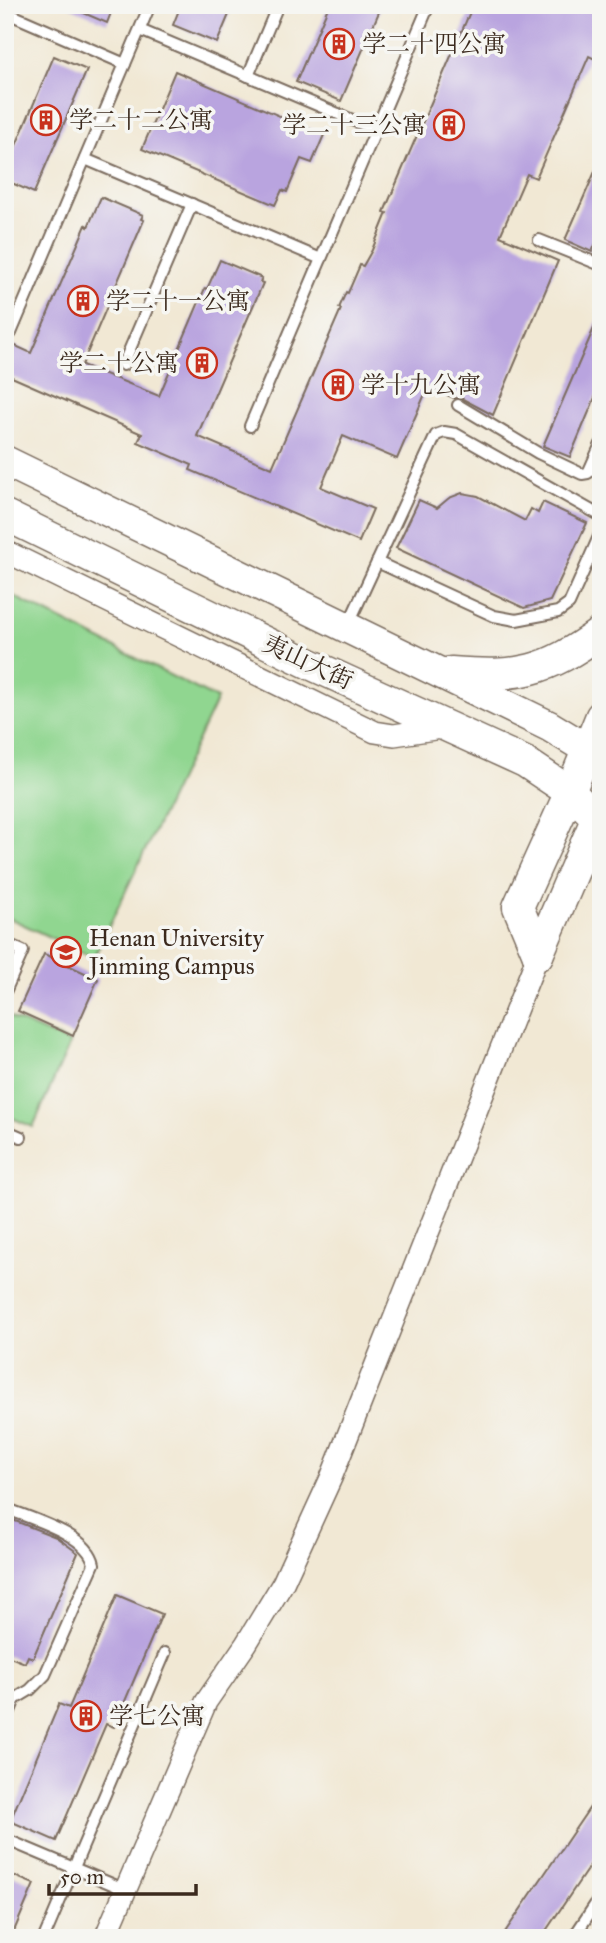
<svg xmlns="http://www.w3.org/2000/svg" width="606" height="1943" font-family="'IM FELL Great Primer','Noto Serif SC',serif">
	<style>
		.green { fill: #90d690; stroke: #668057; stroke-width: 2 }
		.building { fill: #b9a4df }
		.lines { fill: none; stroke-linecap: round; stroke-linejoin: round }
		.lane-casing { stroke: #7b6c5e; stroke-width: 14 }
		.street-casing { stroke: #7b6c5e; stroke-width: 24 }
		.secondary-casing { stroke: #7b6c5e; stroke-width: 33 }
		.lane { stroke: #fff; stroke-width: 10 }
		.street { stroke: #fff; stroke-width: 21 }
		.secondary { stroke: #fff; stroke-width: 30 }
		.labels { text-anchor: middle; stroke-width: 7; stroke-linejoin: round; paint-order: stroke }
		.poi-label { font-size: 24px; fill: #3b2a1e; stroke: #f6f6f2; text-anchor: start }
		.street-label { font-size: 24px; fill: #3b2a1e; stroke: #f6f6f2 }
	</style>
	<rect width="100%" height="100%" fill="#f6f6f2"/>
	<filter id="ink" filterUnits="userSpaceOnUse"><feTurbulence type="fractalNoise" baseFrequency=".0143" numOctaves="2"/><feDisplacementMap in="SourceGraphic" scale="14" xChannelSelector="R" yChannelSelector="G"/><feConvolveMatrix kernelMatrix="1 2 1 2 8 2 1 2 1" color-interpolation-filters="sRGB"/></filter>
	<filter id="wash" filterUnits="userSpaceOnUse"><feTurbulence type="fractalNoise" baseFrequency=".00686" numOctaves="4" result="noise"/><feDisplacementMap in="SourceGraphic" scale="28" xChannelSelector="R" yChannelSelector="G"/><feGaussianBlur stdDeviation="1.57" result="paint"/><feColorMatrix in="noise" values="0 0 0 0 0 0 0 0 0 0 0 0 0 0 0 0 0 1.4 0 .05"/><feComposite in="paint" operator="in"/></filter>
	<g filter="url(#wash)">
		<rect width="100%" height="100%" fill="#f1e8d4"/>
		<g class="green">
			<polygon points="5,592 217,699 94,958 5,916"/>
			<polygon points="5,1015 70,1043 33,1127 5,1115"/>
		</g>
		<g id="blocks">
			<g class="building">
				<polygon points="65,5 114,5 107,23"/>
				<polygon points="181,5 233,5 217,43 173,25"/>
				<polygon points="329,5 382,5 341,101 296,82"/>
				<polygon points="473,5 584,5 601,12 601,62 589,56 536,178 527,174 500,236 558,261 493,415 461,398 454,398 428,387 397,459 343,436 321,487 373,509 359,542 190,470 192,465 138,442 142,434 5,374 5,341 31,353 86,225 88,227 101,197 143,215 141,219 144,220 82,365 159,396 205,288 207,289 220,260 262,278 260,282 263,283 197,436 272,468 341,309 339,308 346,292 348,293 360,265 363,266 372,250 387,213 384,212"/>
				<polygon points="54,56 87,70 34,193 5,180 5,171"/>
				<polygon points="175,71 324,135 312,163 301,159 287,192 282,190 275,205 142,149"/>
				<polygon points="601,158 601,232 592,252 565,240"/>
				<polygon points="601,312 601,397 596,395 570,457 543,446"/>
				<polygon points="462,493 478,496 525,521 531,509 538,513 543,502 587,523 550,601 524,608 396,548 419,500 437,508 449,498"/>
				<polygon points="44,954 98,979 73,1036 18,1011"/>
				<polygon points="5,1517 56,1537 78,1553 33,1658 28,1656 25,1663 5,1655"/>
				<polygon points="117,1595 162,1614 114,1727 106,1724 56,1841 10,1821 59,1704 69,1708"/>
				<polygon points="601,1791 601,1849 541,1938 501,1938"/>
				<polygon points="5,1872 34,1884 11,1938 5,1938"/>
			</g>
		</g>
	</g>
	<g filter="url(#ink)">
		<use href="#blocks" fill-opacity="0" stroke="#7b6c5e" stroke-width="2"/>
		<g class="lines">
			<g class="lane-casing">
				<g id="lane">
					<polyline points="5,12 125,64"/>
					<polyline points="140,30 376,130"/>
					<polyline points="248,76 278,5"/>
					<polyline points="85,159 321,259"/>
					<polyline points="539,240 601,265"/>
					<polyline points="11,333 150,5"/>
					<polyline points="123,365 192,204"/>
					<polyline points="458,405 538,453 582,474 588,473 601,444"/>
					<polyline points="250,426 429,5"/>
					<polyline points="377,562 494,616 516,620 558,612 569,604 601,532"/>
					<polyline points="348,625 436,435 444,432 456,434 601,516"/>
					<polyline points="5,943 23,951 5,992"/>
					<polyline points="5,1130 21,1137"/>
					<path d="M5,1508C31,1519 88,1534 94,1564L45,1675L30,1690L15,1699"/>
					<polyline points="5,1694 15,1699 5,1723"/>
					<polyline points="5,1839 126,1890"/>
					<polyline points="44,1938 165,1653"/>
					<polyline points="573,1938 601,1896"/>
				</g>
			</g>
			<g class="street-casing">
				<g id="street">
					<polyline points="5,551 375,732 394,735 448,727"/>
					<polyline points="105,1938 206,1702 246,1644 283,1583 331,1478 538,955"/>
				</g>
			</g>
			<g class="secondary-casing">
				<g id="secondary">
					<polyline points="5,461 549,726 587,749 601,762"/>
					<polyline points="5,515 310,664 525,762 570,792 601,822"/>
					<path d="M451,672C520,677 544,673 601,632"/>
					<polyline points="538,955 518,907 570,792 601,716"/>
					<polyline points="538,955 601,808"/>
				</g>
			</g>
			<use href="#lane" class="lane"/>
			<use href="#street" class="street"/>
			<use href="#secondary" class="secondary"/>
		</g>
	</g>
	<defs>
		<g id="building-ring" transform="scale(1.575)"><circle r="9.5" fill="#f6f6f2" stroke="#c8321e" stroke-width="1.5"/><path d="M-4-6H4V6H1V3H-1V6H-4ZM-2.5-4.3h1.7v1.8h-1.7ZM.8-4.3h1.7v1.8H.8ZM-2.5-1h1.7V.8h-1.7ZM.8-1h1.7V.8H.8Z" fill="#c8321e"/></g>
		<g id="university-ring" transform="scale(1.575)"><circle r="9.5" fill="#f6f6f2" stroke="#c8321e" stroke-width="1.5"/><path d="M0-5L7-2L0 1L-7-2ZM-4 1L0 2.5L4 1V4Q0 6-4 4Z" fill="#c8321e"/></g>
	</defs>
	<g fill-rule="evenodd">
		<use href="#building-ring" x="339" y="44"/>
		<use href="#building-ring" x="46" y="120"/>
		<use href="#building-ring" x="449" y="125"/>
		<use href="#building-ring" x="83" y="301"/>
		<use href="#building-ring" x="202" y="363"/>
		<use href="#building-ring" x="338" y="385"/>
		<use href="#university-ring" x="66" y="952"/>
		<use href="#building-ring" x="86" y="1716"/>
	</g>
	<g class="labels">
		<g class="poi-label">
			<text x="362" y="52">学二十四公寓</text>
			<text x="69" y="128">学二十二公寓</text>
			<text x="426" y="133" text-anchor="end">学二十三公寓</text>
			<text x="106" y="309">学二十一公寓</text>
			<text x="179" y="371" text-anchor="end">学二十公寓</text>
			<text x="361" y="393">学十九公寓</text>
			<text x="89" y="946">Henan University<tspan x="89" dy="28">Jinming Campus</tspan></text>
			<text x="109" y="1724">学七公寓</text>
		</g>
		<g class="street-label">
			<text transform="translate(308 662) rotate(25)" y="8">夷山大街</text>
		</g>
	</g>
	<rect width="606" height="1943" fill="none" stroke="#f6f6f2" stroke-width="28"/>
	<path d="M49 1884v10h147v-10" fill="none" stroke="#3b2a1e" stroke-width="3.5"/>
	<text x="60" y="1884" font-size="21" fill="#3b2a1e" stroke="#f6f6f2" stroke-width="5" paint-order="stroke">50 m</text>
</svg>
